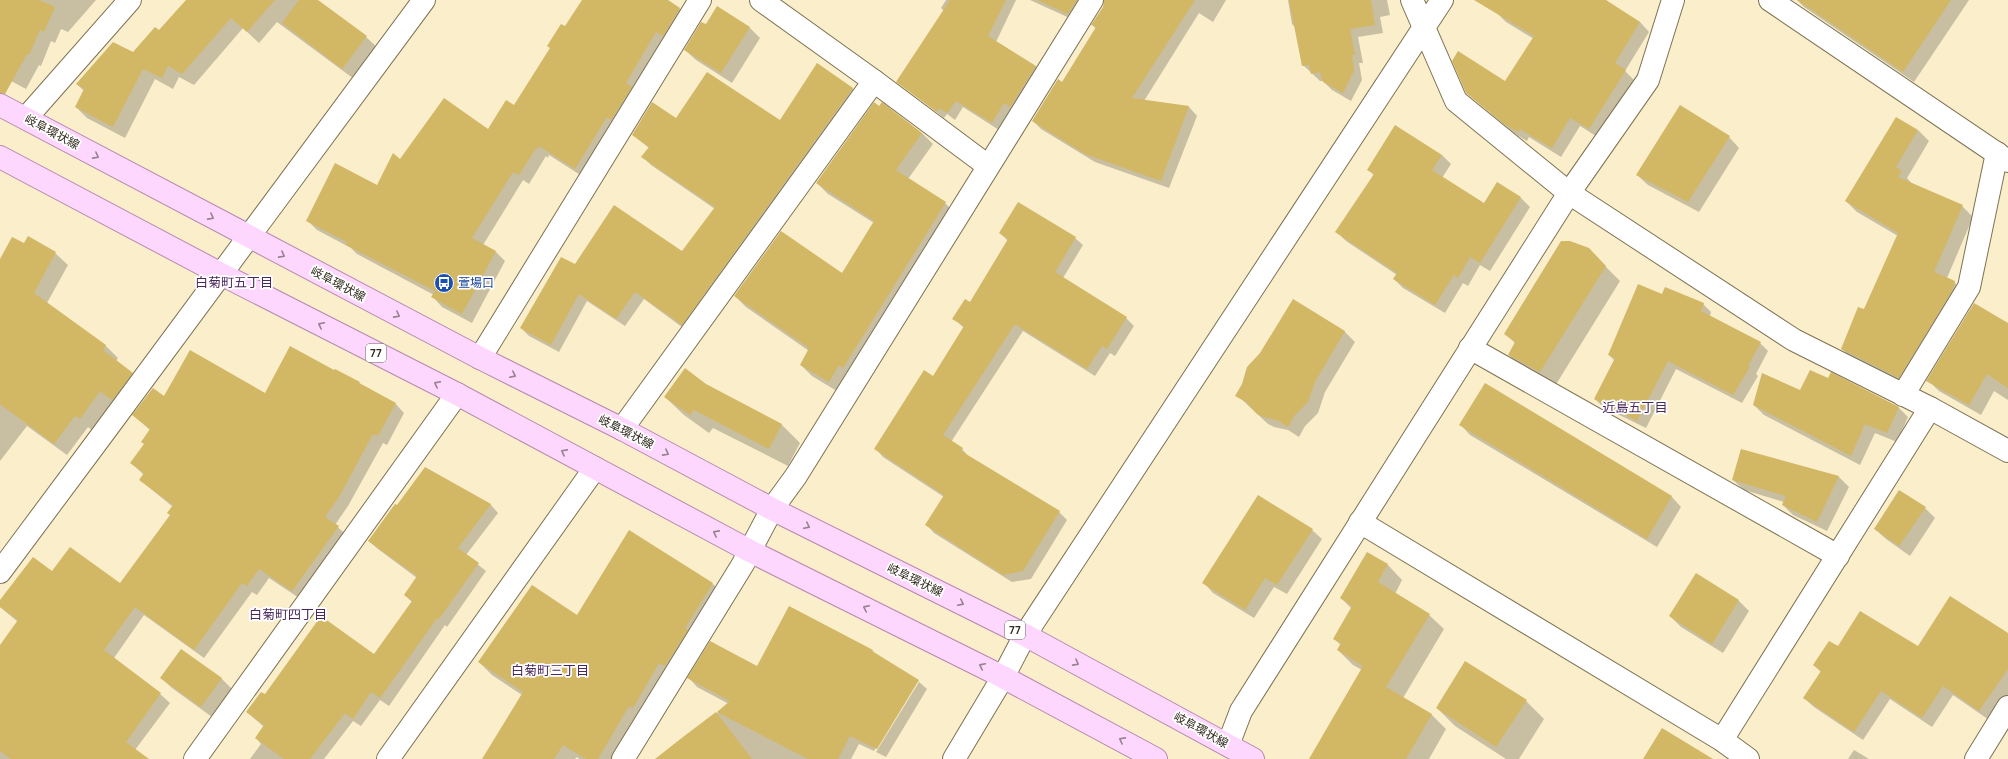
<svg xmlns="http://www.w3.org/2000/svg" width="2008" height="759" font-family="Manrope,'Noto Sans JP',sans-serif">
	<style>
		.shadow { fill: #0003 }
		.building { fill: #d2b765 }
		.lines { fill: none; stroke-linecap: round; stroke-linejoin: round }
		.minor-casing { stroke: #7d7252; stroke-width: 24 }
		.tertiary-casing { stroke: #7d7252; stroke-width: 24 }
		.primary-casing { stroke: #b589b0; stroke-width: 24 }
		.minor { stroke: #fff; stroke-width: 22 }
		.tertiary { stroke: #fff; stroke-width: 22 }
		.primary { stroke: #fdd7fe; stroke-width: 22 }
		.oneway { stroke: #96818e }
		.labels { text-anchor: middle; stroke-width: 3.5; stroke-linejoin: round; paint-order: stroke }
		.shield { fill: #fff; stroke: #6e6b62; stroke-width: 1 }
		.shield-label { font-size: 11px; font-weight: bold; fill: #302b1e }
		.street-label { font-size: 12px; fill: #302b1e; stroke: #fff }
		.transit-label { font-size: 12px; fill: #164399; stroke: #fff; text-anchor: start }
		.neighbourhood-label { font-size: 13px; fill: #4b275f; stroke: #fff }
	</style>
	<rect width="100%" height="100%" fill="#faeecb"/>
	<g class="shadow">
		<polygon points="0,0 96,0 68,32 61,29 55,43 51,41 41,66 39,65 26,89 0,75"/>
		<polygon points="187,0 317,0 366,37 378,48 354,79 277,22 259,43 243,28 194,85 179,77 173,89 155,79 125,138 87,118 76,107 84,91 77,84 133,54 159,32"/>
		<polygon points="583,0 666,0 680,9 689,18 585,178 549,155 548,158 546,156 529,184 523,180 483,245 496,252 505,261 472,323 442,307 433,297 434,295 357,254 351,248 317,230 307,220 377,186 401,161 488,130 514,106"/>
		<polygon points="946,0 1016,0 996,42 1036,67 1043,74 999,130 963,107 955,120 947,114 944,118 897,81 944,11 941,8"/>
		<polygon points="1030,0 1089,0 1076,21"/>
		<polygon points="1134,0 1226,0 1213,22 1199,13 1144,101 1189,107 1197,116 1169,188 1095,162 1041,129 1033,121 1062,83 1096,29 1093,25"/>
		<polygon points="1288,0 1387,0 1390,15 1380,17 1383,33 1358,37 1363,63 1359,63 1362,80 1351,101 1332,90 1323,81 1320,81 1303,65 1296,28 1292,24"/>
		<polygon points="1499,0 1604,0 1640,22 1649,32 1625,71 1634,80 1599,138 1580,126 1561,157 1529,137 1527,141 1514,133 1467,93 1505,82 1534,39 1506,22 1497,13"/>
		<polygon points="1797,0 1969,0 1914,82 1804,7"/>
		<polygon points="718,8 750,28 760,38 732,83 696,60 685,50 706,26"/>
		<polygon points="818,64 853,89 861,97 690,333 644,299 625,326 587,301 559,352 529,336 521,328 575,265 683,253 715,209 651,165 643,157 649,148 633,135 676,119 780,121"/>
		<polygon points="1918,130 1929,141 1907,178 1912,184 1962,206 1973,217 1947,278 1954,282 1965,293 1910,389 1853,360 1842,349 1864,310 1898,236 1857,212 1846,201"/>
		<polygon points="922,133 933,144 908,179 945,203 956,214 840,393 812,376 801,365 809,351 746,307 735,296 842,274 874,223 828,194 817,183"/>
		<polygon points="1729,137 1739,148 1699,212 1648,185 1637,175"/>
		<polygon points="1442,155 1451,164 1442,178 1484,205 1498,184 1521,198 1530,207 1490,271 1480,265 1468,286 1463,283 1445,313 1403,288 1394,279 1397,275 1346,241 1337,232 1374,175 1368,170"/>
		<polygon points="1000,233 1075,238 1083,245 1063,278 1126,318 1134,326 1115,356 1110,353 1095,376 1023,331 951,442 962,449 970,458 1059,512 1067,520 1031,579 1012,582 934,533 927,525 944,497 883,457 876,449 934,377 964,328 954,319 970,303 1008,241"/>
		<polygon points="24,245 55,253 68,265 47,303 106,346 118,358 116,361 144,386 93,431 88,427 67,455 27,426 0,461 0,262"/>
		<polygon points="1588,249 1620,281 1555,386 1524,370 1509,355 1516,344 1506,334"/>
		<polygon points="1662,295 1703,304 1711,312 1710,316 1760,343 1768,351 1756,374 1758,376 1742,403 1676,369 1646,428 1603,407 1595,399 1615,361 1609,355"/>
		<polygon points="2008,324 2008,400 1994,391 1981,415 1939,391 1928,380"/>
		<polygon points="1344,331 1355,342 1325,392 1318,413 1305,426 1299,437 1288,430 1274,427 1268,424 1237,395"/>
		<polygon points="334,372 359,383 395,403 404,413 387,445 383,443 348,506 335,525 348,536 302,600 269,578 257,595 252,592 204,658 144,615 114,658 160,694 170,703 135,750 147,759 0,759 0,646 18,622 0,607 0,602 52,572 121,585 171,515 173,507 140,480 144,475 131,463 145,445 150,430 133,415 164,397 265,394"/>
		<polygon points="1831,374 1899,408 1908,417 1897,442 1875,433 1860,465 1764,415 1754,405 1800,392 1829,380"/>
		<polygon points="1485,384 1672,497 1681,507 1657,547 1470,435 1461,425"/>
		<polygon points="665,397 781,424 800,443 788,466 713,428 709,433 684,415"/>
		<polygon points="1741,450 1839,477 1849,487 1827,531 1793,515 1783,505 1784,502 1744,490 1733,480"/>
		<polygon points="490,504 498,513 466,555 486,571 447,627 445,625 389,706 380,700 361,726 353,721 324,759 250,759 261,744 256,738 264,727 247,712 265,696 374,655 412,602 405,595 417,578 378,549 369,541"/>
		<polygon points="1925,508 1935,518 1910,556 1886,539 1875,529"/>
		<polygon points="1312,530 1322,539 1287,594 1274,587 1254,618 1213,593 1204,583"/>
		<polygon points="1367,553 1388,565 1402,580 1395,594 1429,615 1444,629 1403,698 1431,714 1446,729 1429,759 1310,759 1362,670 1353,665 1338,650 1341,645 1334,639 1352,609 1341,598"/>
		<polygon points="1696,575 1739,601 1749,611 1723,653 1681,627 1670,616"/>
		<polygon points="713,584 726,597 619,759 579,759 577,757 575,759 498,759 522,695 492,675 479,662 577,617"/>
		<polygon points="2008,634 2008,709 1989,720 1953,695 1932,727 1890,699 1863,740 1814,707 1804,698 1821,672 1814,665 1838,648 1918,648"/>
		<polygon points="182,650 222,679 232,689 212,717 172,688 161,678"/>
		<polygon points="872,650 877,656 918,681 927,689 886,757 876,752 919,682 917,682 874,751 859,744 851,759 663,759 668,750 729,704 697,687 689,678"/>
		<polygon points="1526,701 1544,719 1519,759 1506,759 1455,726 1437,708"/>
		<polygon points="1854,750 1869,759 1848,759"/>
	</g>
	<g class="building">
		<polygon points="0,0 39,0 55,7 44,32 40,30 29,55 27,54 5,94 0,93"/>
		<polygon points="186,0 275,0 247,32 231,18 182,74 168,66 162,78 143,69 113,127 75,107 84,89 76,84 113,42 133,52 155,27 159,30"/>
		<polygon points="299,0 318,0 367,36 342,69 282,23"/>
		<polygon points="582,0 668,0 680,8 663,36 656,32 626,83 632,87 611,120 607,117 575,169 539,146 538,149 536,148 519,175 513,172 472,238 496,251 462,314 431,297 435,291 346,245 347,242 306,221 335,163 377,185 393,153 400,159 444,98 488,129 506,100 514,105 550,48 547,46 561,24 565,26"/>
		<polygon points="950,0 1006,0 988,36 1036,66 1010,107 1004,103 992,123 956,101 947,113 939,108 937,112 896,82"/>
		<polygon points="1037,0 1077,0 1068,14"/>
		<polygon points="1104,0 1195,0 1132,98 1189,106 1161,181 1085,154 1032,121 1058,79 1062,82 1096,27 1091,25 1103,7"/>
		<polygon points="1289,0 1371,0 1375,25 1350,29 1355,55 1352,55 1354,71 1343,93 1323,82 1320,72 1311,74 1309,65 1302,66"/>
		<polygon points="1474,0 1606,0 1640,22 1615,63 1626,70 1589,129 1570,118 1552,148 1520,129 1518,132 1504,124 1466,93 1452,61 1458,51 1505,81 1534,36"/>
		<polygon points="1797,0 1951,0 1903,72"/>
		<polygon points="717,6 750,27 721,73 684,50 701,22 706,24"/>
		<polygon points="817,63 853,88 682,325 635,292 616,319 579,294 551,345 520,328 561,257 575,264 614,205 682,251 715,207 641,157 649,147 632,135 652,102 676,118 707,72 780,120"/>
		<polygon points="874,102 879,106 882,102 922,133 896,170 946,202 843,368 839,365 829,382 800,365 809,348 734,296 781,231 842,273 874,221 816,183"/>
		<polygon points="1680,105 1730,136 1688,202 1636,175"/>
		<polygon points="1896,117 1918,130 1896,167 1902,171 1898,177 1963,205 1934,272 1955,281 1952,291 1899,378 1841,349 1858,307 1864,309 1898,233 1845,201"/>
		<polygon points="1395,125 1442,155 1432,170 1484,203 1497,182 1521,197 1480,263 1470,257 1458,278 1454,275 1435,305 1393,279 1397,273 1335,232 1374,174 1367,170"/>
		<polygon points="1018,202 1076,237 1055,272 1127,317 1107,349 1102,346 1087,369 1015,324 943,435 963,448 961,451 1060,511 1023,571 1003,575 925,525 944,495 874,449 924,370 933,376 964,326 952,319 965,299 970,302 1008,239 999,233"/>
		<polygon points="28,236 56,252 34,293 106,345 103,350 133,373 112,400 100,391 80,419 75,416 54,444 0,404 0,259 12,237 24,243"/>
		<polygon points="1561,241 1570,241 1589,248 1606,266 1540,372 1508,355 1515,342 1504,334"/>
		<polygon points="1638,284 1662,294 1665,287 1704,303 1701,311 1761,342 1748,366 1750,367 1733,395 1668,361 1637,421 1594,399 1615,358 1608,355"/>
		<polygon points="1293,299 1345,331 1315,382 1308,402 1294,416 1288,427 1277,420 1263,417 1257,414 1246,402 1235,396 1242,384 1247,367 1260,353"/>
		<polygon points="1974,303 2008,323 2008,388 1987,374 1969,405 1926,381"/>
		<polygon points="290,346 334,370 335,369 360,382 359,383 396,403 378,436 373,434 339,497 325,517 339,526 292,591 259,569 247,586 242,583 194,650 135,607 104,650 161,693 126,742 149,759 11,759 0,751 0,645 18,620 0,607 0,600 33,557 52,571 70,547 120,583 170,515 167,513 173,505 139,480 144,473 130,463 144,444 141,442 150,429 132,415 153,388 164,396 190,350 265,393"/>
		<polygon points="685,368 706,384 782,424 769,449 694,410 690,415 664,397"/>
		<polygon points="1810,370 1828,378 1831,372 1899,407 1887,433 1865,424 1851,456 1753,405 1762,373 1800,390"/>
		<polygon points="1485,383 1672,496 1647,539 1459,425"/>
		<polygon points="1741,449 1839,476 1817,522 1782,505 1786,496 1732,480"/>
		<polygon points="425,467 491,504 458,548 479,563 439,619 437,618 380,698 371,692 353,719 345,713 310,759 284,759 255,738 264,725 246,712 261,692 265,694 321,616 374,654 412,601 404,595 417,576 368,541 395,504 397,505"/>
		<polygon points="1899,490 1926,507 1899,546 1874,529"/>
		<polygon points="1258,495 1313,529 1277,585 1265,578 1245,610 1202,583"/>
		<polygon points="629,530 713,583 685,628 688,630 665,666 659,663 633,708 629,706 598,759 586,759 563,745 554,759 482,759 523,692 478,662 532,585 577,615"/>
		<polygon points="1367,552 1388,564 1378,582 1430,614 1386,687 1432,714 1406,759 1309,759 1363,666 1337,650 1341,643 1333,639 1352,606 1340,598"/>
		<polygon points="1696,573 1739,600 1712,644 1669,616"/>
		<polygon points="1950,596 2008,633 2008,669 1979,711 1943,686 1922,718 1881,691 1854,732 1803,698 1821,671 1813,665 1829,641 1838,646 1860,611 1918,646"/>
		<polygon points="789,606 873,650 872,651 919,680 877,749 850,736 838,759 808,759 717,712 730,701 687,678 710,641 757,666"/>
		<polygon points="181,649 222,678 201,707 160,678"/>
		<polygon points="1465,661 1527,700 1496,747 1436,708"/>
		<polygon points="716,712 752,759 655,759 683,737"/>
		<polygon points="1662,728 1713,759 1643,759"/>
	</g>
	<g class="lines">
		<g class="minor-casing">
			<g id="minor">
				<polyline points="761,0 874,81 988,166"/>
				<polyline points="1412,0 1456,101 1569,193 1794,340 1930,408 2008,451"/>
				<polyline points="1770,0 2008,161"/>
				<polyline points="26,118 130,0"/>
				<polyline points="1470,348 1838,556"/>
				<polyline points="480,358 700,0"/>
				<polyline points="1903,395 1969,287 1997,153"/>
				<polyline points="622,429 874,81"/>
				<polyline points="1360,522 1722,740 1748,759"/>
				<path d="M0,572C142,382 282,191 424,0"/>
				<polyline points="1722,740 1930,408"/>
				<polyline points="1228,745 1241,711 1569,193 1648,80 1673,0"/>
				<polyline points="195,759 457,394"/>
				<polyline points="388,759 595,468"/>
				<polyline points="623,759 743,564 772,509 796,476 1092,0"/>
				<polyline points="1976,759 2008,707"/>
			</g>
		</g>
		<g class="tertiary-casing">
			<polyline id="tertiary" points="954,759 1003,677 1025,635 1442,0"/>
		</g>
		<g class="primary-casing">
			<g id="primary">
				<polyline points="0,105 480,358 622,429 772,509 1025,635 1253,759"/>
				<polyline points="0,157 221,274 457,394 750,551 1003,677 1156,759"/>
			</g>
		</g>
		<use href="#minor" class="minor"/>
		<use href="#tertiary" class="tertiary"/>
		<use href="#primary" class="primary"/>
	</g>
	<defs><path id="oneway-chevron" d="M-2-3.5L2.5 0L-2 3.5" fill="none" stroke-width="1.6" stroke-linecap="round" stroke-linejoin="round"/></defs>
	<g class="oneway">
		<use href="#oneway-chevron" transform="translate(96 156) rotate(28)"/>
		<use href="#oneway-chevron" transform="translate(211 217) rotate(28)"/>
		<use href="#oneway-chevron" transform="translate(282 255) rotate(28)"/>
		<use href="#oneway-chevron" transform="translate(397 315) rotate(28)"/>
		<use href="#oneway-chevron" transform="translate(321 325) rotate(-153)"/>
		<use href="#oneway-chevron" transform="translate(513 375) rotate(27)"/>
		<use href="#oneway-chevron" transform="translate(437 384) rotate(-153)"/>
		<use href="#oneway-chevron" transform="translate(564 452) rotate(-152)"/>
		<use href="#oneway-chevron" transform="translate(666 453) rotate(28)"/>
		<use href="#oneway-chevron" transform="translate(807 526) rotate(26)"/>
		<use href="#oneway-chevron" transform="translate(716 533) rotate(-152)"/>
		<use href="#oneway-chevron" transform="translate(961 603) rotate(26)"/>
		<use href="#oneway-chevron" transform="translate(866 608) rotate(-154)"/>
		<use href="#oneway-chevron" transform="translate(1076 663) rotate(28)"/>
		<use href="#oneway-chevron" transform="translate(982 666) rotate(-154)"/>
		<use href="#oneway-chevron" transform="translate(1122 740) rotate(-152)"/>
	</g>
	<defs>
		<g id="bus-disc" transform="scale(1)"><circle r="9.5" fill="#1a4fb4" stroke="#fff"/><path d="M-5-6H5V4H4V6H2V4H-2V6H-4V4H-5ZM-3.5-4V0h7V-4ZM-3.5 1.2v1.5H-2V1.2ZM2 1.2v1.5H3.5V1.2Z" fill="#fff"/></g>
	</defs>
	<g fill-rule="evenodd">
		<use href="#bus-disc" x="444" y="283"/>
	</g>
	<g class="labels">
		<g class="shield">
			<rect x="366" y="344" width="20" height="18" rx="3"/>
			<rect x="1005" y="621" width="20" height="18" rx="3"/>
		</g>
		<g class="shield-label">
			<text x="376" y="357">77</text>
			<text x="1015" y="634">77</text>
		</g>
		<g class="street-label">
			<text transform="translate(52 132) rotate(28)" y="4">岐阜環状線</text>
			<text transform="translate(338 284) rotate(28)" y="4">岐阜環状線</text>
			<text transform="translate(626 432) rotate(27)" y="4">岐阜環状線</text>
			<text transform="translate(915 580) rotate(26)" y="4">岐阜環状線</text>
			<text transform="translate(1201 730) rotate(29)" y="4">岐阜環状線</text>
		</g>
		<g class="transit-label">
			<text x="458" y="287">萱場口</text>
		</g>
		<g class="neighbourhood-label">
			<text x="234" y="287">白菊町五丁目</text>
			<text x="1635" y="412">近島五丁目</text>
			<text x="288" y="619">白菊町四丁目</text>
			<text x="550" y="675">白菊町三丁目</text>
		</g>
	</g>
</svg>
